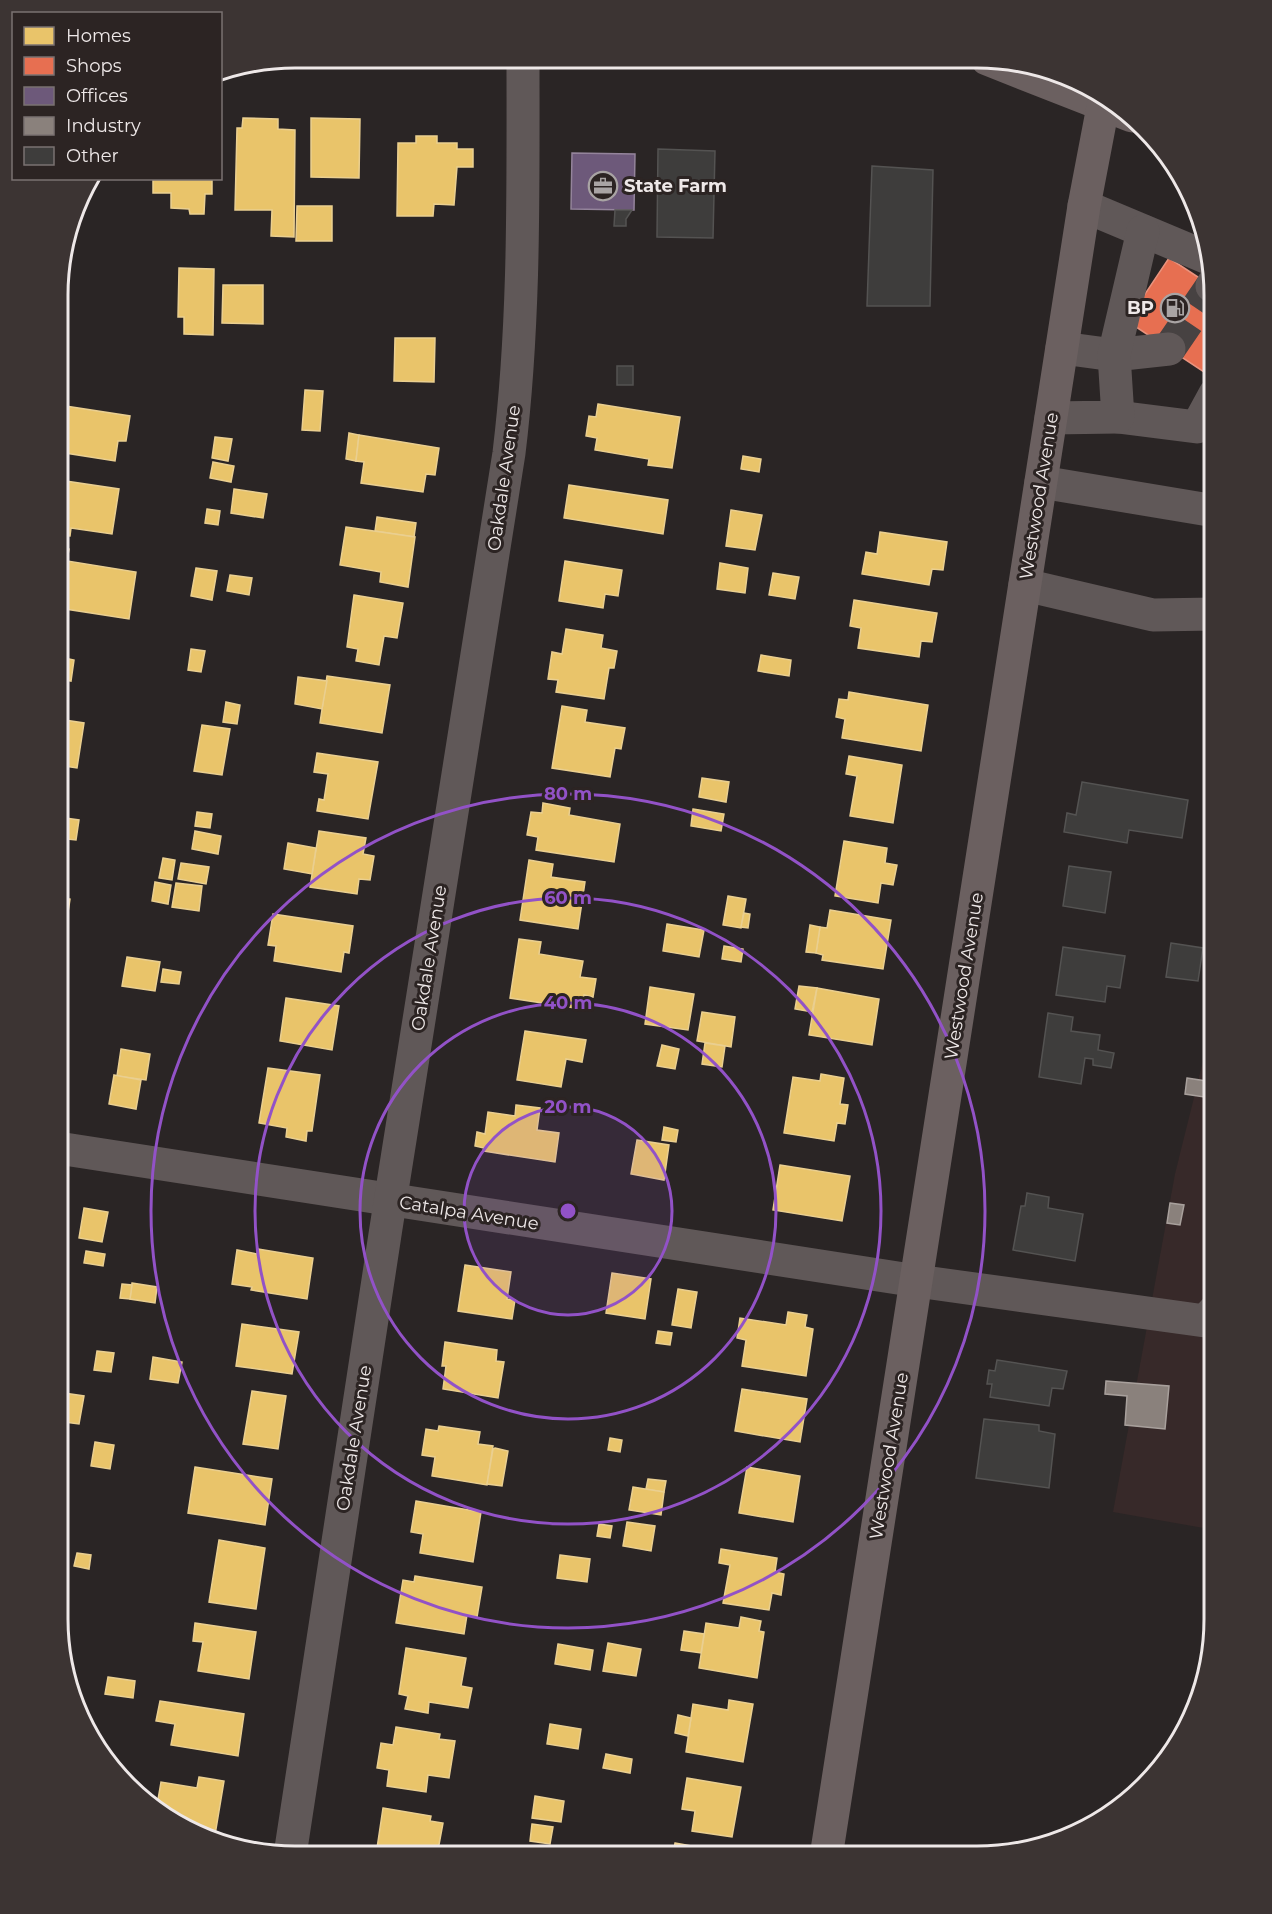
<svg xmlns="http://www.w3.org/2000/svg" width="1272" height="1914" font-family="Montserrat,sans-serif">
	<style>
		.built { fill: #372929 }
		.homes { fill: #e9c46a; stroke: #eacf90; stroke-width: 1.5 }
		.shops { fill: #e76f51; stroke: #e9937e; stroke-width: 1.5 }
		.offices { fill: #6d597a; stroke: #94849b; stroke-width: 1.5 }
		.industry { fill: #8a817c; stroke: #a8a09c; stroke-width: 1.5 }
		.building { fill: #3e3d3c; stroke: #545352; stroke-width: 1.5 }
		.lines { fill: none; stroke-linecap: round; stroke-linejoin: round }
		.minor-tunnel { stroke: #474242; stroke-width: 33; stroke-dasharray: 33 16; stroke-linecap: butt }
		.minor { stroke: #605858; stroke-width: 33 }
		.major { stroke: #6b6060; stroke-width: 33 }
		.ring { fill: none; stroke: #9252c7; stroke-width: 3 }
		.labels { text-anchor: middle; stroke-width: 6; stroke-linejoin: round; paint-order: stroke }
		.poi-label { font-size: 18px; font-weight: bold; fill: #eee8e8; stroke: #2c2423; text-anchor: start }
		.street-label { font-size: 18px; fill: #eee8e8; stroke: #2c2423 }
		.rim { fill: none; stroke: #eee8e8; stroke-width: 3 }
		.centre { fill: #9252c7; stroke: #2c2423; stroke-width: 3 }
		.ring-label { font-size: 18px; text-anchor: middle; font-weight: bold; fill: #9252c7; stroke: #2c2423; stroke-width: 6; stroke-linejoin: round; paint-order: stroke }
	</style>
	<rect width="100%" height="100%" fill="#2a2525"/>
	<polygon class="built" points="1215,1013 1215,1530 1113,1512 1175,1174"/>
	<g class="homes">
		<polygon points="243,118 278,119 278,129 295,130 294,237 271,236 272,210 235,210 237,128 242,128"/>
		<polygon points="311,118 360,119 359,178 311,177"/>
		<polygon points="416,136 437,136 437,143 457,143 457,149 473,149 473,167 457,167 454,205 434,204 433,216 397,216 398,143 416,143"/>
		<polygon points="153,178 212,178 212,194 205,194 204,214 190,214 189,209 171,208 171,193 153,193"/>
		<polygon points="297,206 332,206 332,241 296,241"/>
		<polygon points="179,268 214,269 213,335 184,334 184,317 178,317"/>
		<polygon points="223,285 263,285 263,324 222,323"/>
		<polygon points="395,338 435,338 434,382 394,381"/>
		<polygon points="305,390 323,391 320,431 302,430"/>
		<polygon points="598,404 680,417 672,468 648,465 649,459 595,450 597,438 586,436 589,416 596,417"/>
		<polygon points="59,405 130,416 126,441 118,441 115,461 59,452"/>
		<polygon points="349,433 359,435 356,461 346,459"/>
		<polygon points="359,435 439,448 435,475 426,474 423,492 361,483 364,462 356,461"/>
		<polygon points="215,437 232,439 228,461 212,458"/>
		<polygon points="743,456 761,459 759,472 741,469"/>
		<polygon points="213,462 234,466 231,482 210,478"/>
		<polygon points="59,480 119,489 112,534 71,528 70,536 59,535"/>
		<polygon points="569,485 668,500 663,534 564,518"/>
		<polygon points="234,489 267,494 263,518 231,513"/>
		<polygon points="207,509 220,511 218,525 205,523"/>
		<polygon points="731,510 762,515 755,550 726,546"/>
		<polygon points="377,517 416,523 414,537 375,531"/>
		<polygon points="346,527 415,537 408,587 380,582 381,572 340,565"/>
		<polygon points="880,532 947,542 943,570 932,569 929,585 862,574 866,552 877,554"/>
		<polygon points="59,547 69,549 67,561 136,572 129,619 59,608"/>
		<polygon points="565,561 622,570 618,596 605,594 603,608 559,601"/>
		<polygon points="720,563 748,568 745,593 717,589"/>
		<polygon points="196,568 217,571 212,600 191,596"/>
		<polygon points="773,573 799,577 795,599 769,595"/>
		<polygon points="230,575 252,578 249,595 227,591"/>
		<polygon points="354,595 403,603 397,638 384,636 379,665 356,661 358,649 347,647"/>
		<polygon points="854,600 937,613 932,642 921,641 919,657 858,648 861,628 850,626"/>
		<polygon points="566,629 603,635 601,648 617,651 614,668 609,668 604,699 556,692 558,680 548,679 552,652 562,654"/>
		<polygon points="59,637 63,637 60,657 74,660 71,681 60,679 58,687"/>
		<polygon points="191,649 205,651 201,672 188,670"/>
		<polygon points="761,655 791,660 789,676 758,671"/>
		<polygon points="327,676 390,685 382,733 320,723"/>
		<polygon points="298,677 327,681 322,709 295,704"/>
		<polygon points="849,692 928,705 921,751 842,738 845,719 836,717 839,699 848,700"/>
		<polygon points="226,702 240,705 237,724 223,722"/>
		<polygon points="562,706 587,710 585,722 625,728 621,749 615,748 610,777 552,768"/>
		<polygon points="58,719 84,723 77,768 58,765"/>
		<polygon points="202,725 230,729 222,775 194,771"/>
		<polygon points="317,753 378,762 368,819 317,811 319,799 324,800 328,774 314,772"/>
		<polygon points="849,756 902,765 893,823 850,816 857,776 846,774"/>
		<polygon points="702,778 729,782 726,802 699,797"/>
		<polygon points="543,803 570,808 569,815 620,824 614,862 536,850 538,837 527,835 531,812 542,813"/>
		<polygon points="693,809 724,814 721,831 691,826"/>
		<polygon points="197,812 212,814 210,828 195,826"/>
		<polygon points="58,817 79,820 76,840 67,839 63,864 58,863"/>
		<polygon points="195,831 221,836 218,854 192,849"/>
		<polygon points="319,831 366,838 363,854 374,856 370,880 359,879 357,894 310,887"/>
		<polygon points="844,841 887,848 885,863 897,865 893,885 881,883 878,903 835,896"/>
		<polygon points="288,843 316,848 312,874 284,869"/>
		<polygon points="163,858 175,860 172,880 159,878"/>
		<polygon points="529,860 553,864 551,877 585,882 578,929 520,920"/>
		<polygon points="181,863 209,867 206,884 178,879"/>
		<polygon points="155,882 171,885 168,904 152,901"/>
		<polygon points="176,883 202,886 199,911 172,907"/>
		<polygon points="728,896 746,899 741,928 723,925"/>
		<polygon points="58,897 70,899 67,919 58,917"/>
		<polygon points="830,910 891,920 883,969 822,960 823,955 816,953 820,927 827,928"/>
		<polygon points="744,913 750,914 748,928 741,927"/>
		<polygon points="273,914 353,926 349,953 344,952 341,972 274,961 276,946 268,945"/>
		<polygon points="667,924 704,930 699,957 663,951"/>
		<polygon points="810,925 820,927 816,953 806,952"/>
		<polygon points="519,939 541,942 539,954 583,961 580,977 596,979 593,997 584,995 581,1009 510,998"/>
		<polygon points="724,946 743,949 741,962 722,959"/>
		<polygon points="127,957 160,962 155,991 122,986"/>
		<polygon points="163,969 181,972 179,984 161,982"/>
		<polygon points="799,986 817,988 812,1012 795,1009"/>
		<polygon points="650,987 694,994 688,1030 645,1024"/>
		<polygon points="817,988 879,999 872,1045 809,1035"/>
		<polygon points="286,998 339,1006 332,1050 280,1041"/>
		<polygon points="702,1012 735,1017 731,1047 697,1041"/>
		<polygon points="525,1031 586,1040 582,1062 566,1059 561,1087 517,1080"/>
		<polygon points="705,1043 725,1046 722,1067 702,1064"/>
		<polygon points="662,1045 679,1049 675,1069 657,1066"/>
		<polygon points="121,1049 150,1054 146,1080 117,1076"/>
		<polygon points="268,1068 320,1075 312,1131 307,1131 306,1141 286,1137 287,1128 259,1123"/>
		<polygon points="821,1074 844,1078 840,1104 848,1105 845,1124 837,1123 834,1141 784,1133 793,1077 820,1081"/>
		<polygon points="114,1075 141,1080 136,1109 109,1104"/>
		<polygon points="516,1105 540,1108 537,1130 559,1133 555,1162 483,1151 484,1148 475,1146 477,1132 485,1134 488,1112 515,1116"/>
		<polygon points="664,1127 678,1130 676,1142 662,1140"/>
		<polygon points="637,1140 669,1145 664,1180 631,1174"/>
		<polygon points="780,1165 850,1176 842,1221 773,1210"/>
		<polygon points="84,1208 108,1212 102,1242 79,1238"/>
		<polygon points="258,1249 313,1258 307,1299 251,1290 252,1287 232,1284 237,1250 257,1254"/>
		<polygon points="86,1251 105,1254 103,1266 84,1263"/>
		<polygon points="465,1265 511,1272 507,1299 515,1300 512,1319 458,1311"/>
		<polygon points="612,1273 651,1279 645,1319 606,1313"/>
		<polygon points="132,1283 157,1287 155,1303 130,1299"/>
		<polygon points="122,1284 132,1285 130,1299 120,1298"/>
		<polygon points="678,1289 697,1292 691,1328 672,1325"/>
		<polygon points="788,1312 807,1315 805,1327 813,1329 806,1376 742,1366 746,1340 737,1338 740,1318 786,1325"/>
		<polygon points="242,1324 299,1332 292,1374 236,1366"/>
		<polygon points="658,1331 672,1333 670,1345 656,1343"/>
		<polygon points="445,1342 497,1350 496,1361 504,1362 498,1398 443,1389 446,1366 442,1366"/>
		<polygon points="97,1351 114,1353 111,1372 94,1370"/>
		<polygon points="153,1357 182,1362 178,1383 150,1379"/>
		<polygon points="742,1389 807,1399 800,1442 735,1431"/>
		<polygon points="252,1391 286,1396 278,1449 243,1444"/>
		<polygon points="57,1392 84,1396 79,1424 57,1421"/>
		<polygon points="439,1426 480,1432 478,1444 493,1446 487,1485 432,1476 435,1457 422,1455 426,1429 438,1431"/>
		<polygon points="610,1438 622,1440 620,1452 608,1450"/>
		<polygon points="95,1442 114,1445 110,1469 91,1466"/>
		<polygon points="495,1448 508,1451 502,1486 487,1484 493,1449"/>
		<polygon points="195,1467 272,1479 265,1525 188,1513"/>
		<polygon points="747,1467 800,1476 793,1522 739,1513"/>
		<polygon points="648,1479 666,1481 664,1492 646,1489"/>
		<polygon points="633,1487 664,1492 661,1515 629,1510"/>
		<polygon points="416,1501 481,1512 473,1562 420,1553 423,1534 411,1532"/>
		<polygon points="627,1522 655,1526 651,1551 623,1546"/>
		<polygon points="599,1524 612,1526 610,1538 597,1536"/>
		<polygon points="219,1540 265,1548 256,1609 209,1602"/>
		<polygon points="57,1544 65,1545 63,1558 57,1558"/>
		<polygon points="721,1549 777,1558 775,1572 784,1574 781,1595 772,1593 769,1610 723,1603 730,1565 719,1563"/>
		<polygon points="77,1553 91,1555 89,1569 74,1566"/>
		<polygon points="560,1555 590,1559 587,1582 557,1578"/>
		<polygon points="415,1576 482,1587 477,1617 467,1615 464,1634 396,1623 403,1580 414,1582"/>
		<polygon points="741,1617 761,1621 759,1631 764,1632 757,1678 699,1668 706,1623 739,1628"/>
		<polygon points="195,1623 256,1632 249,1679 198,1671 203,1642 193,1641"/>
		<polygon points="684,1631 704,1634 701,1653 681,1650"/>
		<polygon points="608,1643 641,1649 636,1676 603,1671"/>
		<polygon points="558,1644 593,1650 590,1670 555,1664"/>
		<polygon points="406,1648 466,1658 461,1686 472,1688 468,1708 429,1702 428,1713 405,1709 408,1696 399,1694"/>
		<polygon points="108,1677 135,1681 133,1698 105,1694"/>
		<polygon points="729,1700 753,1704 743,1762 686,1752 693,1704 728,1710"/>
		<polygon points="160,1701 244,1714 238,1756 171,1745 175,1724 156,1721"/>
		<polygon points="678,1715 691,1718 688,1736 675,1733"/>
		<polygon points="550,1724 581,1729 578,1749 547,1744"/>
		<polygon points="396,1727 440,1734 439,1739 455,1741 449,1778 428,1775 426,1792 387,1786 389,1770 377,1768 381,1743 393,1745"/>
		<polygon points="606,1754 632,1759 630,1773 603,1768"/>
		<polygon points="199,1777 224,1781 215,1835 190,1831 156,1811 161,1782 197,1788"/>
		<polygon points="687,1778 741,1787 732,1837 692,1831 695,1811 682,1809"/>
		<polygon points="535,1796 564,1801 561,1822 532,1818"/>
		<polygon points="383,1808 431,1816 430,1821 443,1823 438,1850 423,1847 422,1855 376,1855"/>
		<polygon points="532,1824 553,1827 550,1844 530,1841"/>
		<polygon points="675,1843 709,1849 708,1856 673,1856"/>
	</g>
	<polygon class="shops" points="1169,258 1213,287 1215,356 1204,372 1127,321"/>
	<polygon class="offices" points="572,153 635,154 634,210 571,209"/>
	<g class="industry">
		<polygon points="1187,1078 1206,1081 1204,1097 1185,1094"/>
		<polygon points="1170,1203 1184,1205 1180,1225 1167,1223"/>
		<polygon points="1106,1381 1169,1386 1165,1429 1125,1425 1127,1396 1105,1394"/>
	</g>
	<g class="building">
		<polygon points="658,149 715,151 713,238 657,237"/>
		<polygon points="872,166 933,170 930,306 867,306"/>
		<polygon points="615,210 632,210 626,219 626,226 614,226"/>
		<rect x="617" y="366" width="16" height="19"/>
		<polygon points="1082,782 1188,800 1182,838 1129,830 1127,843 1064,832 1067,813 1076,815"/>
		<polygon points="1069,866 1111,872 1105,913 1063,906"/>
		<polygon points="1171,943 1203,948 1198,981 1166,977"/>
		<polygon points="1063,947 1125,956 1120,988 1107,986 1105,1002 1056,995"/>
		<polygon points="1048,1013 1073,1017 1071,1031 1100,1035 1098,1050 1114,1053 1111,1068 1093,1065 1093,1059 1085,1058 1081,1084 1039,1077"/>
		<polygon points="1027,1193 1049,1197 1048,1208 1083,1214 1075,1261 1013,1250 1021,1206 1025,1206"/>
		<polygon points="997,1360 1067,1371 1063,1389 1052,1388 1049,1406 990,1397 992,1384 987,1384 989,1370 995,1371"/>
		<polygon points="984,1419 1039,1425 1039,1431 1055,1434 1049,1488 976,1478"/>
	</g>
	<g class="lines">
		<polyline class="minor-tunnel" points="1169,349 1212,286"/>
		<g class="minor">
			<polyline points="1084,206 1208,258"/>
			<polyline points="1212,286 1213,284"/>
			<polyline points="1062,348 1114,355 1169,349"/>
			<polyline points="1118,417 1197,427 1215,394"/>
			<polyline points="1051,418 1118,417 1114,355 1143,231"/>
			<polyline points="1041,482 1215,511"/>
			<polyline points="1025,585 1153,615 1215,614"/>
			<polyline points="58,1148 917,1281 1205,1321 1215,1310"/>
			<path d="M290,1855L386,1228L509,453C525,322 523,189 523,58"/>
		</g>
		<g class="major">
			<polyline points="987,59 1132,116"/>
			<polyline points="826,1857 1084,206 1105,96"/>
		</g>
	</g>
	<circle cx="568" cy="1211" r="104" fill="#9252c7" fill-opacity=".12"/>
	<g class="ring">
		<circle cx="568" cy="1211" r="104"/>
		<circle cx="568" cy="1211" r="208"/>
		<circle cx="568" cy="1211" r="313"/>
		<circle cx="568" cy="1211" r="417"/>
	</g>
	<defs>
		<g id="office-ring" transform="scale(1.5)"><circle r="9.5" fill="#2c2423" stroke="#a9a4a4" stroke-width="1.5"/><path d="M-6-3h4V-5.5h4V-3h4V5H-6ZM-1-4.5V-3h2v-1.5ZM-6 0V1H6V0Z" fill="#a9a4a4"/></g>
		<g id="fuel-ring" transform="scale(1.5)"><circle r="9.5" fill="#2c2423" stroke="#a9a4a4" stroke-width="1.5"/><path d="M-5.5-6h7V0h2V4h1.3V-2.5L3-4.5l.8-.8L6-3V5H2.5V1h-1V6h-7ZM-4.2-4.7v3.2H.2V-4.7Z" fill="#a9a4a4"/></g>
	</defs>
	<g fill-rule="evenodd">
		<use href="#office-ring" x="603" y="186"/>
		<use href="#fuel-ring" x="1175" y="308"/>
	</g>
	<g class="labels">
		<g class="poi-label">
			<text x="624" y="192">State Farm</text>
			<text x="1154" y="314" text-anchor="end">BP</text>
		</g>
		<g class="street-label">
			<text transform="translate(504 478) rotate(-82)" y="6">Oakdale Avenue</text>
			<text transform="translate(1039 496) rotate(-81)" y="6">Westwood Avenue</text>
			<text transform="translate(429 958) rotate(-81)" y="6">Oakdale Avenue</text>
			<text transform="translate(964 976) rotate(-81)" y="6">Westwood Avenue</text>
			<text transform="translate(469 1213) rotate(9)" y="6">Catalpa Avenue</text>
			<text transform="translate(354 1438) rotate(-81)" y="6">Oakdale Avenue</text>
			<text transform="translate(889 1456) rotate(-81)" y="6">Westwood Avenue</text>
		</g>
	</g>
	<path d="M0 0H1272V1914H0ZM295 68H977A227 227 0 0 1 1204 295V1619A227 227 0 0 1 977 1846H295A227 227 0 0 1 68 1619V295A227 227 0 0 1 295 68Z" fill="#3c3433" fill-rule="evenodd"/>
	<path class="rim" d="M295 68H977A227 227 0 0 1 1204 295V1619A227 227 0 0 1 977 1846H295A227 227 0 0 1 68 1619V295A227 227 0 0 1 295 68Z"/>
	<circle cx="568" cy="1211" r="9" class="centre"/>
	<g class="ring-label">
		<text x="568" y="800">80 m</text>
		<text x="568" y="904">60 m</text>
		<text x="568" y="1009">40 m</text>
		<text x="568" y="1113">20 m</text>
	</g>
	<rect x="12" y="12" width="210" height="168" fill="#2c2423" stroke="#7a7272" stroke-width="1.5"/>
	<rect x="24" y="27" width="30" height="18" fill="#e9c46a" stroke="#7a7272" stroke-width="1.5"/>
	<text x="66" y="42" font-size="18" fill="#eee8e8">Homes</text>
	<rect x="24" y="57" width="30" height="18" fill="#e76f51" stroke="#7a7272" stroke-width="1.5"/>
	<text x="66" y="72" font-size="18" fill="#eee8e8">Shops</text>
	<rect x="24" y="87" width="30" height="18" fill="#6d597a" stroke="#7a7272" stroke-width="1.5"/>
	<text x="66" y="102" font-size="18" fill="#eee8e8">Offices</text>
	<rect x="24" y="117" width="30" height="18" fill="#8a817c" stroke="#7a7272" stroke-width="1.5"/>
	<text x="66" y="132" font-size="18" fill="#eee8e8">Industry</text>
	<rect x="24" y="147" width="30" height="18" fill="#3e3d3c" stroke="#7a7272" stroke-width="1.5"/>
	<text x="66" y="162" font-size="18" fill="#eee8e8">Other</text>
</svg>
